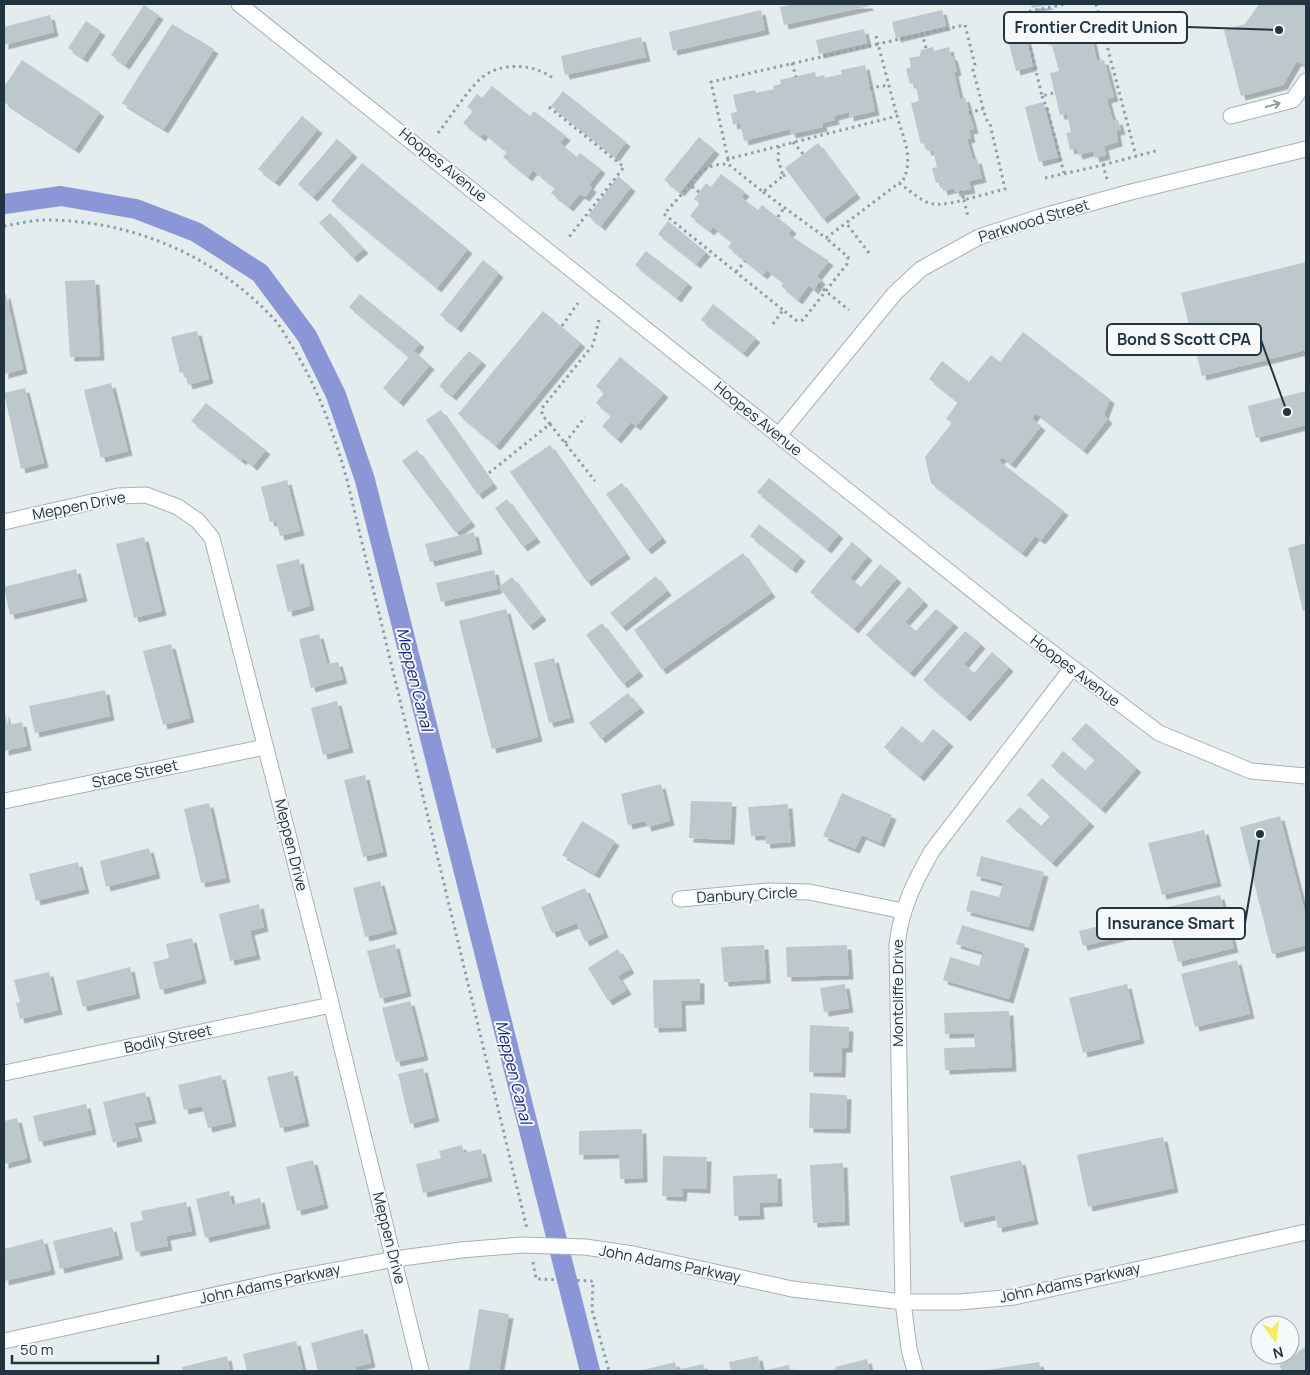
<svg xmlns="http://www.w3.org/2000/svg" width="1310" height="1375" font-family="Manrope,sans-serif">
	<style>
		.lines { fill: none; stroke-linecap: round; stroke-linejoin: round }
		.canal { stroke: #8a96d5; stroke-width: 20 }
		.building { fill: #bcc8cc; filter: url(#shadow) }
		.minor-casing { stroke: #a6b1b7; stroke-width: 17 }
		.path { stroke: #83a1b3; stroke-width: 3; stroke-dasharray: 2.5 4; stroke-linecap: butt }
		.minor { stroke: #fff; stroke-width: 15 }
		.oneway { stroke: #909aa0 }
		.labels { text-anchor: middle; stroke-width: 4; stroke-linejoin: round; paint-order: stroke }
		.street-label { font-size: 15px; fill: #223441; stroke: #f5f9fa }
		.water-label { font-size: 16px; font-style: italic; fill: #192880; stroke: #f5f9fa }
		.leader { fill: none; stroke: #223441; stroke-width: 2 }
		.callout-dot { fill: #223441; stroke: #f5f9fa; stroke-width: 2 }
		.callout { fill: #f5f9fa; stroke: #223441; stroke-width: 2 }
		.callout-label { font-size: 16px; text-anchor: middle; font-weight: bold; fill: #223441 }
	</style>
	<defs>
		<filter id="shadow"><feDropShadow dx="4.5" dy="4.5" stdDeviation="0" flood-color="#0004"/></filter>
	</defs>
	<rect width="100%" height="100%" fill="#e4ecee"/>
	<g class="lines">
		<polyline class="canal" points="4,204 61,196 136,209 196,232 260,273 307,336 336,395 365,480 590,1371"/>
	</g>
	<g class="building">
		<polygon points="795,4 868,4 869,6 784,25 780,7"/>
		<polygon points="1031,4 1049,4 1049,5 1032,8"/>
		<polygon points="1259,4 1306,4 1306,66 1297,61 1283,85 1241,96 1224,30 1245,24"/>
		<polygon points="144,5 159,15 125,65 111,55"/>
		<polygon points="761,10 765,30 673,51 669,32"/>
		<polygon points="942,10 946,26 896,38 892,22"/>
		<polygon points="1070,12 1072,18 1088,14 1095,38 1092,39 1097,61 1104,60 1114,97 1107,99 1113,121 1118,120 1121,130 1116,131 1118,142 1104,146 1106,155 1095,158 1093,151 1078,155 1076,148 1070,150 1066,133 1071,132 1067,114 1060,115 1050,73 1059,71 1052,45 1049,46 1046,31 1049,31 1048,24 1062,21 1060,15"/>
		<polygon points="50,15 54,32 4,45 4,27"/>
		<polygon points="1022,20 1033,66 1016,71 1004,24"/>
		<polygon points="86,21 101,31 83,58 68,48"/>
		<polygon points="172,24 214,49 164,129 122,103"/>
		<polygon points="864,29 867,43 819,54 816,40"/>
		<polygon points="641,37 646,57 565,75 561,56"/>
		<polygon points="933,47 934,51 949,47 951,56 953,56 957,71 954,72 960,99 965,97 974,129 969,130 971,138 967,139 973,160 977,159 982,178 969,181 971,189 955,192 954,188 943,191 941,182 936,183 932,168 937,167 933,150 927,151 925,143 921,144 911,103 919,101 915,83 910,84 906,69 911,67 909,58 920,56 921,50"/>
		<polygon points="22,60 100,112 75,149 4,102 4,87"/>
		<polygon points="865,65 875,111 849,117 849,112 834,116 835,120 822,123 823,127 791,134 790,129 744,141 740,123 733,125 731,113 737,112 733,95 755,90 756,93 774,89 773,86 781,84 780,80 815,72 816,77 824,75 825,78 842,74 841,70"/>
		<polygon points="492,86 530,116 534,111 566,136 560,143 577,157 580,153 601,169 589,185 592,188 585,197 580,194 569,207 551,193 555,188 533,170 528,177 503,157 507,152 484,133 481,137 463,123 473,111 467,107 477,94 482,98"/>
		<polygon points="563,91 626,142 615,157 551,106"/>
		<polygon points="1043,102 1058,157 1039,162 1025,107"/>
		<polygon points="302,116 318,129 275,182 258,169"/>
		<polygon points="699,137 715,150 680,192 664,180"/>
		<polygon points="337,139 353,153 313,197 298,184"/>
		<polygon points="818,143 856,194 823,219 785,168"/>
		<polygon points="362,163 468,249 437,288 331,201"/>
		<polygon points="721,174 745,192 741,197 758,210 762,205 792,229 788,234 829,261 817,276 821,280 814,290 809,285 798,300 781,286 784,283 767,270 763,275 728,247 732,242 713,227 710,231 690,216 700,203 694,199 706,183 711,187"/>
		<polygon points="618,176 631,187 601,226 588,216"/>
		<polygon points="330,213 364,249 353,258 319,223"/>
		<polygon points="668,221 706,252 696,264 658,234"/>
		<polygon points="646,251 688,283 677,298 635,265"/>
		<polygon points="483,260 499,273 457,328 440,315"/>
		<polygon points="1306,262 1306,350 1202,376 1181,293"/>
		<polygon points="95,280 100,356 70,357 65,281"/>
		<polygon points="6,294 23,369 4,374 4,295"/>
		<polygon points="360,294 420,343 414,351 430,365 399,402 383,388 409,357 349,307"/>
		<polygon points="713,304 756,338 743,353 701,320"/>
		<polygon points="543,311 581,343 496,446 458,414"/>
		<polygon points="197,331 209,379 188,385 184,372 180,373 171,337"/>
		<polygon points="1023,332 1110,399 1104,415 1108,419 1083,450 1036,413 1032,419 1041,426 1011,464 1002,457 999,461 1064,511 1041,540 1035,536 1022,553 931,483 925,457 952,423 946,419 958,402 929,379 942,361 969,382 991,355 1000,362"/>
		<polygon points="469,351 482,361 452,396 439,386"/>
		<polygon points="620,357 664,393 636,426 631,422 617,439 602,426 611,416 596,403 604,393 596,386"/>
		<polygon points="111,383 128,451 101,458 84,390"/>
		<polygon points="25,388 44,463 21,469 4,393"/>
		<polygon points="1306,391 1306,425 1256,438 1248,406"/>
		<polygon points="206,403 266,450 253,466 243,458 242,461 191,421"/>
		<polygon points="441,410 493,484 478,495 426,420"/>
		<polygon points="550,445 626,554 587,582 510,472"/>
		<polygon points="417,450 471,522 456,533 402,461"/>
		<polygon points="769,478 839,534 827,549 757,492"/>
		<polygon points="287,480 300,531 280,536 276,521 270,522 261,487"/>
		<polygon points="622,483 662,538 647,550 606,494"/>
		<polygon points="507,499 536,538 523,547 495,508"/>
		<polygon points="759,524 801,557 792,569 750,536"/>
		<polygon points="474,532 478,550 430,562 425,544"/>
		<polygon points="144,537 162,611 134,618 116,544"/>
		<polygon points="852,542 868,556 850,578 861,587 880,564 897,578 854,629 810,592"/>
		<polygon points="1306,543 1306,610 1303,611 1288,548"/>
		<polygon points="743,553 771,593 662,670 634,630"/>
		<polygon points="299,559 310,606 288,612 276,565"/>
		<polygon points="76,569 83,597 10,615 4,587"/>
		<polygon points="494,570 498,589 441,602 436,583"/>
		<polygon points="656,576 667,591 622,627 610,613"/>
		<polygon points="512,577 542,616 529,626 499,587"/>
		<polygon points="909,587 924,601 905,622 916,631 936,609 954,623 910,673 866,635"/>
		<polygon points="506,609 538,737 492,749 459,621"/>
		<polygon points="602,623 639,672 623,684 586,635"/>
		<polygon points="965,631 981,644 964,664 974,673 992,652 1009,667 966,717 923,680"/>
		<polygon points="319,634 327,664 338,662 343,679 311,688 299,639"/>
		<polygon points="171,644 190,718 163,725 143,651"/>
		<polygon points="554,658 570,718 549,723 534,663"/>
		<polygon points="105,690 110,716 35,733 29,706"/>
		<polygon points="628,693 640,708 601,739 589,723"/>
		<polygon points="337,701 349,748 323,755 311,708"/>
		<polygon points="4,711 8,725 22,722 27,746 4,751"/>
		<polygon points="1086,723 1137,768 1101,809 1051,766 1063,751 1085,770 1095,760 1071,739"/>
		<polygon points="902,726 922,743 933,729 949,742 920,777 884,747"/>
		<polygon points="365,775 383,852 363,857 344,780"/>
		<polygon points="1042,778 1090,822 1052,863 1006,821 1020,807 1041,826 1050,816 1027,795"/>
		<polygon points="661,784 670,821 647,827 645,821 628,825 621,794"/>
		<polygon points="842,793 892,815 880,843 862,835 855,849 823,836"/>
		<polygon points="691,801 732,802 730,840 689,838"/>
		<polygon points="209,803 226,878 201,883 184,809"/>
		<polygon points="788,804 791,842 766,844 765,835 751,836 748,807"/>
		<polygon points="1280,816 1306,917 1306,945 1272,954 1240,827"/>
		<polygon points="582,821 615,841 595,874 562,855"/>
		<polygon points="1204,830 1217,882 1162,895 1148,843"/>
		<polygon points="149,848 156,874 106,887 100,861"/>
		<polygon points="981,856 1044,872 1029,927 966,911 971,890 999,897 1003,883 976,876"/>
		<polygon points="78,862 85,889 36,901 29,874"/>
		<polygon points="380,881 393,930 365,937 353,888"/>
		<polygon points="585,888 604,933 585,942 577,923 552,933 541,907"/>
		<polygon points="1220,895 1234,948 1178,962 1164,908"/>
		<polygon points="259,904 264,927 250,931 256,955 230,961 219,914"/>
		<polygon points="1140,916 1143,931 1083,946 1079,931"/>
		<polygon points="962,925 1025,944 1009,999 943,980 950,957 979,966 983,952 956,944"/>
		<polygon points="192,938 202,979 160,990 153,962 169,958 166,944"/>
		<polygon points="395,944 407,992 380,999 367,951"/>
		<polygon points="764,945 766,979 724,982 721,947"/>
		<polygon points="847,945 849,975 787,977 786,947"/>
		<polygon points="618,949 630,969 618,976 627,990 608,1001 588,968"/>
		<polygon points="1237,960 1250,1014 1195,1027 1181,974"/>
		<polygon points="130,967 136,994 83,1007 76,981"/>
		<polygon points="49,972 58,1010 20,1019 16,1003 20,1002 14,980"/>
		<polygon points="700,979 700,1000 681,1001 682,1027 654,1028 653,980"/>
		<polygon points="845,984 849,1008 824,1012 820,988"/>
		<polygon points="1127,984 1140,1039 1083,1053 1069,998"/>
		<polygon points="410,1001 424,1056 396,1062 382,1008"/>
		<polygon points="1009,1011 1012,1067 945,1070 944,1048 975,1047 974,1033 945,1034 944,1013"/>
		<polygon points="810,1025 849,1027 848,1048 842,1048 841,1073 809,1072"/>
		<polygon points="423,1068 435,1117 410,1124 398,1074"/>
		<polygon points="293,1071 305,1122 280,1128 267,1077"/>
		<polygon points="221,1075 232,1122 208,1128 202,1106 184,1110 178,1085"/>
		<polygon points="145,1092 152,1119 134,1123 138,1137 113,1143 103,1102"/>
		<polygon points="810,1093 847,1095 846,1129 809,1128"/>
		<polygon points="86,1104 92,1130 39,1142 33,1116"/>
		<polygon points="17,1118 27,1158 4,1164 4,1121"/>
		<polygon points="642,1129 643,1178 620,1179 619,1154 579,1155 579,1131"/>
		<polygon points="1163,1137 1174,1188 1088,1207 1077,1155"/>
		<polygon points="462,1145 464,1153 481,1149 488,1177 423,1193 416,1164 441,1158 439,1151"/>
		<polygon points="663,1156 707,1157 706,1189 683,1188 682,1197 662,1196"/>
		<polygon points="313,1160 324,1204 297,1211 286,1167"/>
		<polygon points="1021,1160 1034,1220 998,1228 995,1215 960,1223 950,1176"/>
		<polygon points="843,1163 845,1221 813,1223 810,1165"/>
		<polygon points="777,1174 778,1202 759,1203 760,1215 734,1216 733,1176"/>
		<polygon points="229,1191 232,1205 260,1198 266,1224 205,1238 196,1199"/>
		<polygon points="186,1202 192,1231 166,1236 168,1246 136,1252 130,1223 143,1220 141,1211"/>
		<polygon points="112,1227 119,1255 60,1269 53,1241"/>
		<polygon points="43,1239 51,1270 4,1281 4,1249"/>
		<polygon points="479,1309 509,1314 499,1371 469,1370"/>
		<polygon points="363,1329 371,1363 355,1367 356,1371 318,1371 311,1343"/>
		<polygon points="296,1341 303,1371 247,1371 243,1354"/>
		<polygon points="1306,1346 1306,1371 1283,1371 1279,1366"/>
		<polygon points="227,1356 230,1371 183,1371 182,1367"/>
		<polygon points="758,1356 761,1371 731,1371 729,1362"/>
		<polygon points="867,1359 870,1371 836,1371 835,1367"/>
		<polygon points="675,1362 677,1370 703,1364 705,1371 639,1371"/>
		<polygon points="1039,1362 1041,1371 987,1371 987,1370"/>
		<polygon points="789,1365 790,1371 766,1371 766,1370"/>
	</g>
	<g class="lines">
		<g class="minor-casing">
			<g id="minor">
				<polyline points="239,4 1022,630 1159,733 1251,771 1306,776"/>
				<polyline points="1231,116 1293,100 1306,81"/>
				<polyline points="779,435 895,293 921,269 979,237 1040,217 1131,192 1306,149"/>
				<polyline points="4,522 118,496 146,495 178,507 198,521 212,538 324,975 421,1371"/>
				<polyline points="4,801 265,747"/>
				<polyline points="680,899 768,891 809,892 903,911"/>
				<polyline points="4,1073 331,1005"/>
				<polyline points="4,1341 293,1278 395,1259 461,1250 522,1245 585,1247 633,1254 792,1289 903,1302 960,1302 1014,1297 1306,1232"/>
				<path d="M915,1371L909,1349L903,1302L897,945C901,908 914,883 932,851L1071,669"/>
			</g>
		</g>
		<g class="path">
			<polyline points="1096,4 1136,156"/>
			<polyline points="876,36 878,44 922,34"/>
			<polyline points="926,48 922,34 965,25 975,65 973,70 986,119 990,124 1005,189 964,200 961,191"/>
			<polyline points="792,63 796,77"/>
			<polyline points="870,88 889,85"/>
			<polyline points="1053,93 1042,96 1022,13 1065,4"/>
			<polyline points="1042,96 1048,111 1064,173"/>
			<polyline points="549,107 624,167 569,237"/>
			<polyline points="969,113 983,109"/>
			<path d="M438,133C451,116 463,97 478,81C498,61 532,63 553,78"/>
			<polyline points="793,142 803,154"/>
			<path d="M779,146L778,159L783,176L763,192L728,164V159L897,116C904,140 915,161 901,184"/>
			<polyline points="728,159 711,82 878,44 897,116"/>
			<polyline points="1103,165 1159,150"/>
			<polyline points="783,176 789,173"/>
			<polyline points="1045,178 1103,165 1107,179"/>
			<polyline points="690,185 664,214 783,310"/>
			<path d="M699,192L690,185C701,170 708,164 728,164"/>
			<polyline points="763,192 826,238 846,223"/>
			<polyline points="778,217 784,208"/>
			<path d="M4,226C17,224 32,220 45,220C131,220 214,255 273,318C280,325 285,335 290,343C317,385 332,428 346,476L527,1229"/>
			<path d="M869,253L846,223L899,183C928,204 927,209 964,200L968,217"/>
			<polyline points="736,272 745,261"/>
			<polyline points="818,285 849,310"/>
			<polyline points="773,324 783,310 797,321 803,320 847,264 848,257 826,238"/>
			<polyline points="562,326 578,303"/>
			<polyline points="550,424 542,415 542,408 593,345 599,320"/>
			<polyline points="565,443 585,417"/>
			<polyline points="489,473 550,424 595,481"/>
			<polyline points="533,1262 536,1279 593,1281 592,1310 609,1371"/>
		</g>
		<use href="#minor" class="minor"/>
	</g>
	<defs><path id="oneway-shaft" d="M-6 0H5M1.5-3L5.5 0L1.5 3" fill="none" stroke-width="1.6" stroke-linecap="round" stroke-linejoin="round" transform="scale(1.25)"/></defs>
	<use class="oneway" href="#oneway-shaft" transform="translate(1273 105) rotate(-15)"/>
	<g class="labels">
		<g class="street-label">
			<text transform="translate(443 165) rotate(39)" y="5">Hoopes Avenue</text>
			<text transform="translate(1034 221) rotate(-17)" y="5">Parkwood Street</text>
			<text transform="translate(758 419) rotate(39)" y="5">Hoopes Avenue</text>
			<text transform="translate(79 506) rotate(-11)" y="5">Meppen Drive</text>
			<text transform="translate(1075 671) rotate(37)" y="5">Hoopes Avenue</text>
			<text transform="translate(135 774) rotate(-12)" y="5">Stace Street</text>
			<text transform="translate(291 845) rotate(76)" y="5">Meppen Drive</text>
			<text transform="translate(747 895) rotate(-3)" y="5">Danbury Circle</text>
			<text transform="translate(898 993) rotate(-90)" y="5">Montcliffe Drive</text>
			<text transform="translate(168 1039) rotate(-12)" y="5">Bodily Street</text>
			<text transform="translate(389 1238) rotate(76)" y="5">Meppen Drive</text>
			<text transform="translate(670 1264) rotate(11)" y="5">John Adams Parkway</text>
			<text transform="translate(1070 1283) rotate(-12)" y="5">John Adams Parkway</text>
			<text transform="translate(270 1284) rotate(-12)" y="5">John Adams Parkway</text>
		</g>
		<g class="water-label">
			<text transform="translate(415 679) rotate(76)" y="6">Meppen Canal</text>
			<text transform="translate(514 1072) rotate(76)" y="6">Meppen Canal</text>
		</g>
	</g>
	<path class="leader" d="M1279 30L1187 27M1287 412L1261 340M1260 834L1245 923"/>
	<g class="callout-dot">
		<circle cx="1279" cy="30" r="5"/>
		<circle cx="1287" cy="412" r="5"/>
		<circle cx="1260" cy="834" r="5"/>
	</g>
	<g class="callout">
		<rect x="1004" y="12" width="183" height="31" rx="5"/>
		<rect x="1107" y="324" width="154" height="31" rx="5"/>
		<rect x="1097" y="908" width="148" height="31" rx="5"/>
	</g>
	<g class="callout-label">
		<text x="1096" y="33">Frontier Credit Union</text>
		<text x="1184" y="345">Bond S Scott CPA</text>
		<text x="1171" y="929">Insurance Smart</text>
	</g>
	<rect width="1310" height="1375" fill="none" stroke="#223441" stroke-width="10"/>
	<g transform="translate(1275 1340) rotate(166)"><circle r="24" fill="#f5f9fa" stroke="#a1aab0"/>
	<path d="M0-4L9 19L0 12L-9 19Z" fill="#f7ec59"/>
	<text y="-8" font-size="14" font-weight="bold" text-anchor="middle" fill="#223441">N</text>
	</g>
	<path d="M12 1355v8h146v-8" fill="none" stroke="#223441" stroke-width="2.5"/>
	<text x="20" y="1355" font-size="15" fill="#223441" stroke="#f5f9fa" stroke-width="4" paint-order="stroke">50 m</text>
</svg>
